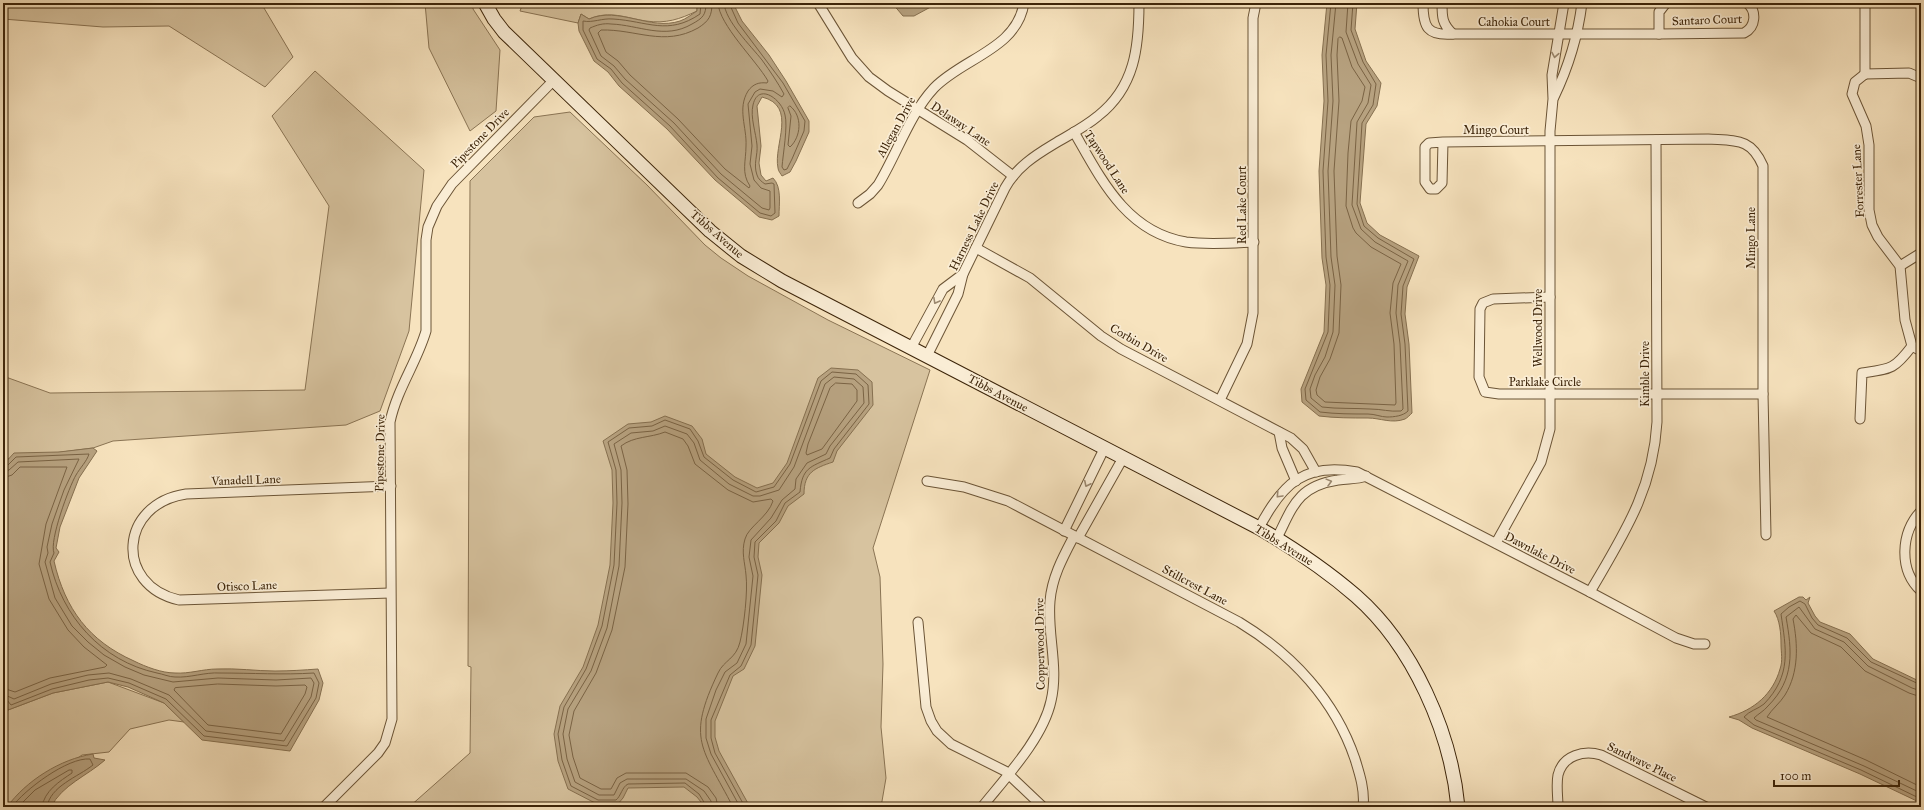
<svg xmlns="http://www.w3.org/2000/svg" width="1924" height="810" font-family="'IM FELL Great Primer',serif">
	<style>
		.green { fill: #d7c39f; stroke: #8a7454 }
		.water { fill: #b7a280; stroke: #867050 }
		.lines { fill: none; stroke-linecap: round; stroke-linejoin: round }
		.shore { stroke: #7a6344; stroke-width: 1 }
		.street-casing { stroke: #6b5436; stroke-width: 11 }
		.secondary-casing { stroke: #3c2409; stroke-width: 15 }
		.street { stroke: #faedd5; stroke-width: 9 }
		.secondary { stroke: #faedd5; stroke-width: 13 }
		.oneway { stroke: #9b886f }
		.labels { text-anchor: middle; stroke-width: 3.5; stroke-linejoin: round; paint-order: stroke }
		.street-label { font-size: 12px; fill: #3c2409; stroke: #faedd5 }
	</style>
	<rect width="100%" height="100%" fill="#f7e3be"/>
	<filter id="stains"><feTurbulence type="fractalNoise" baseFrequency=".005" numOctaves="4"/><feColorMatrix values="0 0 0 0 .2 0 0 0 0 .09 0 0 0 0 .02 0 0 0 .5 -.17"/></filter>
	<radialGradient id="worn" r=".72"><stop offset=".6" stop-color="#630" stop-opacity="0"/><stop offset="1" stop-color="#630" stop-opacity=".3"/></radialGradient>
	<g class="green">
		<polygon points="3,3 261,3 293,57 265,87 169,26 103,27 3,19"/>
		<polygon points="425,3 473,3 473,9 500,50 496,111 470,131 429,48"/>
		<path d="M523,3H697V11C680,19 666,24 646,21C626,18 610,10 589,19L581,14L578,23L520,11Z"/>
		<polygon points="315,71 424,170 409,331 380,411 346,425 113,441 93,448 7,459 3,465 3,376 50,393 305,390 329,206 272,116"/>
		<polygon points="570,112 647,185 705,245 721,258 748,276 828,320 930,370 873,548 880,577 883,664 881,727 886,778 881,807 409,807 470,753 471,667 468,666 470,181 534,117"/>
		<polygon points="3,659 8,710 53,693 108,682 164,703 184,722 169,720 130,729 109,752 82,755 8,807 3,807"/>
	</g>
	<g class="water">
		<path d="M697,3H733L742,21L769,55L786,81L809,121V132L796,161L790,172L782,176C781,174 778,171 778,168C773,145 798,106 762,97L757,106L761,146L759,163L761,175L766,181L773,178C782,187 779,204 779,216L772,220L759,217L715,180L667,129L619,86L608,72L594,61L579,31L578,23L581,14L589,19C619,6 650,31 680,21C686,19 692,14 697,11Z"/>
		<polygon points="892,3 938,3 914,16 903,16"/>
		<path d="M1327,3H1357L1355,29L1366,61L1381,83L1377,106L1366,124L1360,203L1367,223L1380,235L1419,256L1407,287L1405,314L1409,344L1412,413C1410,415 1407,418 1405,419C1392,424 1380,418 1368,418C1351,418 1335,418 1319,416L1302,402L1301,389L1324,332L1326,285L1322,258L1319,171L1324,101L1322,55Z"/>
		<path d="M831,368L858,370L872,382L873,405L837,451L833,462C815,468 804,472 804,494L788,506L779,523L759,543L758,557L762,575L755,646L744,669L733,676L715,721V737L719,751L750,807H705L697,797L684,787L628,788L623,798L617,805L597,804L568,789L558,761L554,734L560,706L583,667L598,625L610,565L613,503L612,470L603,441L628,424L651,422L665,416L692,426L702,439L706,454L735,477L757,488L773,483L787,463L818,378Z"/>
		<path d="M93,448L97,451L79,478L60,527L56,548L59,552L54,561C65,609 89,641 134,661C146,667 162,673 175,673C189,674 203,669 217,669C237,668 256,671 275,671C290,671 304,670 318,669L323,683L319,700L290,751L202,740L164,703L128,687L108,682L53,693L8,710L5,704L3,685V465L14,453L59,452Z"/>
		<path d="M1799,597H1803L1806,600L1810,597L1808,603L1815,616L1820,622L1850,634L1873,659L1921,682V803L1860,774L1752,728L1739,720L1729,717C1754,710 1773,694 1780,669C1783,661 1781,652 1781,644C1781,634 1780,620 1774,611Z"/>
		<path d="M93,754L94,758L105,760C87,776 62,785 51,807H7C26,781 60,759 93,754Z"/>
	</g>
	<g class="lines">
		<g class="shore">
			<path d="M701,3L700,14C668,36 647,21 613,19C602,18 593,23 583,21V30L597,59L611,69L622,83L670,126L718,178L760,213L771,216L775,213L774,184L772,183L765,184C762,182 758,179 757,175C753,164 758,155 757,145C756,133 750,117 753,105C758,82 782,99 785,115C788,126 783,154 782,167L784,170L787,169L792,159L804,131L805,121L783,83L738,23L729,3"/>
			<path d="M706,3C706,15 703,18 692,24C665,40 639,25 611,24C603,23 597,25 590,28L589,30L601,56L614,66L625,79L674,123L721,174L762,208L769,210L770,208V191L761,188L754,180L750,164L752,146L748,104L755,92L760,89L773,91L782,97L784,94C778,83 770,71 762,60C751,46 725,21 724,3"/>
			<path d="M712,3C712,16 709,21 698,28C664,47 636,29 601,30L598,33L606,52L618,61L630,75L678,119L725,169L749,188L750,186C741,173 746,161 746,146C747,127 737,109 748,91C753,84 759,82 767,83L768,81C756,60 719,25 718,3"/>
			<path d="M1331,3L1326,55L1328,101L1323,171L1326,257L1330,285L1328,332L1305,389L1306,400L1320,412C1336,414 1352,414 1368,414C1375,414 1381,417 1387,417C1394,417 1403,416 1408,411L1405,344L1401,314L1403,286L1414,259L1378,238L1364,226L1357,204L1362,123L1373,105L1376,84L1363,62L1351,30L1353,3"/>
			<path d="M1336,3L1331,55L1333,101L1328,171L1331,257L1335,285L1333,332L1325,357L1315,375L1310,389L1311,398L1322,407C1338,409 1354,408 1370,409C1382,409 1389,412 1401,411L1403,409L1400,344L1396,313L1398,285L1408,261L1375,242L1361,229L1352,205L1357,122L1368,103L1371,85L1358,64L1346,32L1348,3"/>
			<polygon points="1340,37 1342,38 1352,67 1365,87 1362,101 1351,121 1348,153 1346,206 1353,228 1356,233 1371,247 1401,264 1393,283 1390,313 1394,344 1396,403 1395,405 1325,402 1317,395 1316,390 1320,377 1330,359 1339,333 1341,285 1337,256 1334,171 1339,101 1337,55 1338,39"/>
			<path d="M790,106C803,116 801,137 790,147L788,145L791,116L788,108Z"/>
			<polygon points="836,383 852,384 857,390 857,401 822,449 807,455 806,453 808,444 830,388"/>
			<path d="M3,467L7,466L16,457L89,454C87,461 80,468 76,475C69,487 49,541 54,553L50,562C62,616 101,661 157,673C163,674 169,677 175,677C190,678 205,672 220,673C252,673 283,675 314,673L319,683L316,698L287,746L204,736L166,699L129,683L108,678L89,680L52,689L11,705L7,700L3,699"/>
			<polyline points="3,472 9,470 18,462 79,459 64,490 52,524 47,547 48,553 45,562 55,598 72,626 88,642 104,655 125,667 144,675 173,682 218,678 276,680 311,678 314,683 311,697 284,741 206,731 169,695 131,679 109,673 88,675 51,684 14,699 3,694"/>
			<polyline points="3,478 12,475 20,467 67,467 46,524 39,564 49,599 68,630 84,647 107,665 105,667 50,678 15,692 3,688"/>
			<polygon points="218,684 276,686 305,685 307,687 305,694 281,734 208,725 174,690 175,688"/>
			<path d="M1921,685L1871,662L1847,638L1818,625L1812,618L1805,604L1800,601L1789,607L1781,614C1786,649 1792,675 1764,704C1758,709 1749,711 1744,717L1754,725L1861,770L1921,799"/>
			<path d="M1921,691L1912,688L1868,666L1844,642L1815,629L1799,607L1786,617C1792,651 1795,679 1768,706C1764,711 1758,714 1754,718L1756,720L1864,766L1921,793"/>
			<path d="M1921,697L1909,693L1865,671L1841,647L1811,633L1796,615L1793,619C1798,645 1799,672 1785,695C1780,703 1772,709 1767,717L1866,760L1921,787"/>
			<path d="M12,807C24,790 68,757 90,759L93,765C78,777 50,786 47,807"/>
			<path d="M18,807L35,790L69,770H72V773C60,781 44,791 42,807"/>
			<path d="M707,807L699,794L685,783L628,784C622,787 621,796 616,800H598L571,786L562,760L558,734L564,707L586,669L602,626L614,565L617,503L616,470L608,442L629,428L652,426L665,420L690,429L698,441L704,457L733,480L756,492L774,487L790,464L821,381L832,372L856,374L868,385L869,404L834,449L830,458C810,467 802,468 800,492L785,503L776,521L755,542L754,557L758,575L751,645L741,666L730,675L711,720V738L715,753L745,807"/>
			<polyline points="712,807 711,801 704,791 686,779 627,779 620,783 614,795 599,795 575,782 567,759 563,734 568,709 591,671 607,628 619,566 622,503 621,470 614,444 631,433 653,431 665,426 687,434 694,443 700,460 729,484 753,496 760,496 779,490 794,467 825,384 834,377 854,379 863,387 864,403 830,446 826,454 807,463 796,479 795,489 782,500 771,518 751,540 749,557 753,576 746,644 737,663 725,672 716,690 706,719 706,738 711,754 740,807"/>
			<path d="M718,807L716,798L708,787L686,773H626L617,778L611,789H601L580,778L573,757L569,735L574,711L596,673L612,630L625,567L628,504L627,470L621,446C634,436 650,438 665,432L683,439L688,446L695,464L728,490L753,502L771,499L773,501C768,517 748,527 745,539C741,552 745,563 746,575C748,591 744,626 740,642C736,659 724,660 718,673C686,740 702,747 733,807"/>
		</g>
		<g class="street-casing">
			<g id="street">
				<polyline points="818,3 852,58 869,77 888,91 967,140 1013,176"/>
				<path d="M1423,3C1423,27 1427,36 1453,34C1442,24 1442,17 1442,3"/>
				<path d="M1666,3L1659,12V34L1744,33C1756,27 1757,11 1747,3"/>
				<polyline points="1865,3 1865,74"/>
				<polyline points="1453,34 1659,34"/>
				<polyline points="1865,74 1855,82 1852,94 1866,126 1869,145 1869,210 1872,225 1878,237 1900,266 1905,320 1912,346 1921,351"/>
				<polyline points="1865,74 1909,73 1921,78"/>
				<path d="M1554,97C1568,68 1578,35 1582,3"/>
				<path d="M1074,132C1101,179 1126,232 1186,242C1208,245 1232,243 1254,242"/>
				<path d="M1443,142L1442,183L1436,189H1430L1425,182V147L1429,143L1443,142L1708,139C1737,141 1751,138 1763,166V394L1766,535"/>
				<path d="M858,203L870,194L878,185C897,154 909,115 934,88C963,58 1017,49 1024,3"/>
				<polyline points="976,248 1030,278 1101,336 1121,349 1291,438 1303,449 1316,472"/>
				<polyline points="1900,266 1921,253"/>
				<polyline points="1550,297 1493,299 1483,303 1480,309 1479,377 1485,392 1499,394 1763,394"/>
				<polyline points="911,348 943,289 963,274"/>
				<path d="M927,356L958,294L963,274L1005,188C1017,167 1034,156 1054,144C1069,135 1085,127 1098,116C1135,87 1139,47 1139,3"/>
				<polyline points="1220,400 1247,344 1253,313 1253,18 1256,3"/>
				<path d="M1860,419L1862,373C1890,369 1894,370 1912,346"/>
				<polyline points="1279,432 1282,448 1296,481"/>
				<path d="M927,481L964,487L1008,501L1239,622C1292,654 1335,700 1355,759C1360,775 1365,791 1363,807"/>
				<path d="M1921,511C1901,532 1898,570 1921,591"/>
				<path d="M1259,528C1282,484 1304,462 1357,472L1590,592L1676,638L1694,644H1705"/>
				<polyline points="1064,531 1104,449"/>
				<polyline points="1078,538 1123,458"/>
				<path d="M1277,538C1293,506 1298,486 1338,480C1348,478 1356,480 1366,476"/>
				<polyline points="1496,543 1541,462 1550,429 1550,131 1553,99 1552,75 1564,3"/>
				<path d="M1590,592C1623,535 1653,491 1657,422L1656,140"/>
				<path d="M390,593L179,600C114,585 119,504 186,494L391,486"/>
				<polyline points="918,622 926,707 931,721 937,731 951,744 1005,771 1043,807"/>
				<path d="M324,807L378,753L385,743L392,719L390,422C397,389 417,362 426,331V240L428,227L437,206L452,184L553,81"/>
				<path d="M982,807C1006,777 1043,738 1051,701C1059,667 1047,634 1050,601C1052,577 1063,557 1074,536"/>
				<path d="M1558,807C1558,797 1556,785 1558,775C1563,755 1584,750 1601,755L1706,807"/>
			</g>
		</g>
		<g class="secondary-casing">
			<path id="secondary" d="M485,3L494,19L504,32L710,231L741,256L782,281L1259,528C1293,548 1326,570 1356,596C1413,646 1451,732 1458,807"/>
		</g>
		<use href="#street" class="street"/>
		<use href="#secondary" class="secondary"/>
	</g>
	<defs><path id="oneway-chevron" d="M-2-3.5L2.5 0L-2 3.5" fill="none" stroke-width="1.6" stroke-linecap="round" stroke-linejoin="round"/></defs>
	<g class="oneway">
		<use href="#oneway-chevron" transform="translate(1555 55) rotate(100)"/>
		<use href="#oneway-chevron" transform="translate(936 301) rotate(119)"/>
		<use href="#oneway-chevron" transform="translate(1329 482) rotate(-15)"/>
		<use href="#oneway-chevron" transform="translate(1087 484) rotate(116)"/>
		<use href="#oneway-chevron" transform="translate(1279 495) rotate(133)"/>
	</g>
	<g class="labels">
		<g class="street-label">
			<text transform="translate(1707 20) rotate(-2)" y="4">Santaro Court</text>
			<text x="1514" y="26">Cahokia Court</text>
			<text transform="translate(961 124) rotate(34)" y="4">Delaway Lane</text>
			<text transform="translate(896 127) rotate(-61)" y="4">Allegan Drive</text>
			<text x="1496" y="134">Mingo Court</text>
			<text transform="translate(480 138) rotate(-46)" y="4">Pipestone Drive</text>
			<text transform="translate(1107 162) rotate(57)" y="4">Tapwood Lane</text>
			<text transform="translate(1858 181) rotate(-93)" y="4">Forrester Lane</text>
			<text transform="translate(1242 205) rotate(-90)" y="4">Red Lake Court</text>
			<text transform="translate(974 226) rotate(-64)" y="4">Harness Lake Drive</text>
			<text transform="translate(717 234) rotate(41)" y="4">Tibbs Avenue</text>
			<text transform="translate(1751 238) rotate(-90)" y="4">Mingo Lane</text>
			<text transform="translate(1538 328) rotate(-90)" y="4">Wellwood Drive</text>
			<text transform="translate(1139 343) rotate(30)" y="4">Corbin Drive</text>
			<text transform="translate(1645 374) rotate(-90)" y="4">Kimble Drive</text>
			<text x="1545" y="386">Parklake Circle</text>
			<text transform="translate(998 393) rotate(28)" y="4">Tibbs Avenue</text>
			<text transform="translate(380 453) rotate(-89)" y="4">Pipestone Drive</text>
			<text transform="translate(246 480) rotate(-2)" y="4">Vanadell Lane</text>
			<text transform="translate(1284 545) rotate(32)" y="4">Tibbs Avenue</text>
			<text transform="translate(1540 553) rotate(27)" y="4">Dawnlake Drive</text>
			<text transform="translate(1195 585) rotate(28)" y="4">Stillcrest Lane</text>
			<text transform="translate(247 586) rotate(-2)" y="4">Otisco Lane</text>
			<text transform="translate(1040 644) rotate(-91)" y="4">Copperwood Drive</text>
			<text transform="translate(1642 762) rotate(26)" y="4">Sandwave Place</text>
		</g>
	</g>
	<rect width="1924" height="810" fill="none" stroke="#f7e3be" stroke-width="16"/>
	<rect x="4" y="4" width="1916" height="802" fill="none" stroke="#3c2409" stroke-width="2"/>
	<rect x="8" y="8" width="1908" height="794" fill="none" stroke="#3c2409"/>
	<path d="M1774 780v6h125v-6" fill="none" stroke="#3c2409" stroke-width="2"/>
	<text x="1780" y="780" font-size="12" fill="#3c2409" stroke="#faedd5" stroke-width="3" paint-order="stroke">100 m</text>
	<rect width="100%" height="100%" filter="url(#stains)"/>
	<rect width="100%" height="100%" fill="url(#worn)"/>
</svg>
